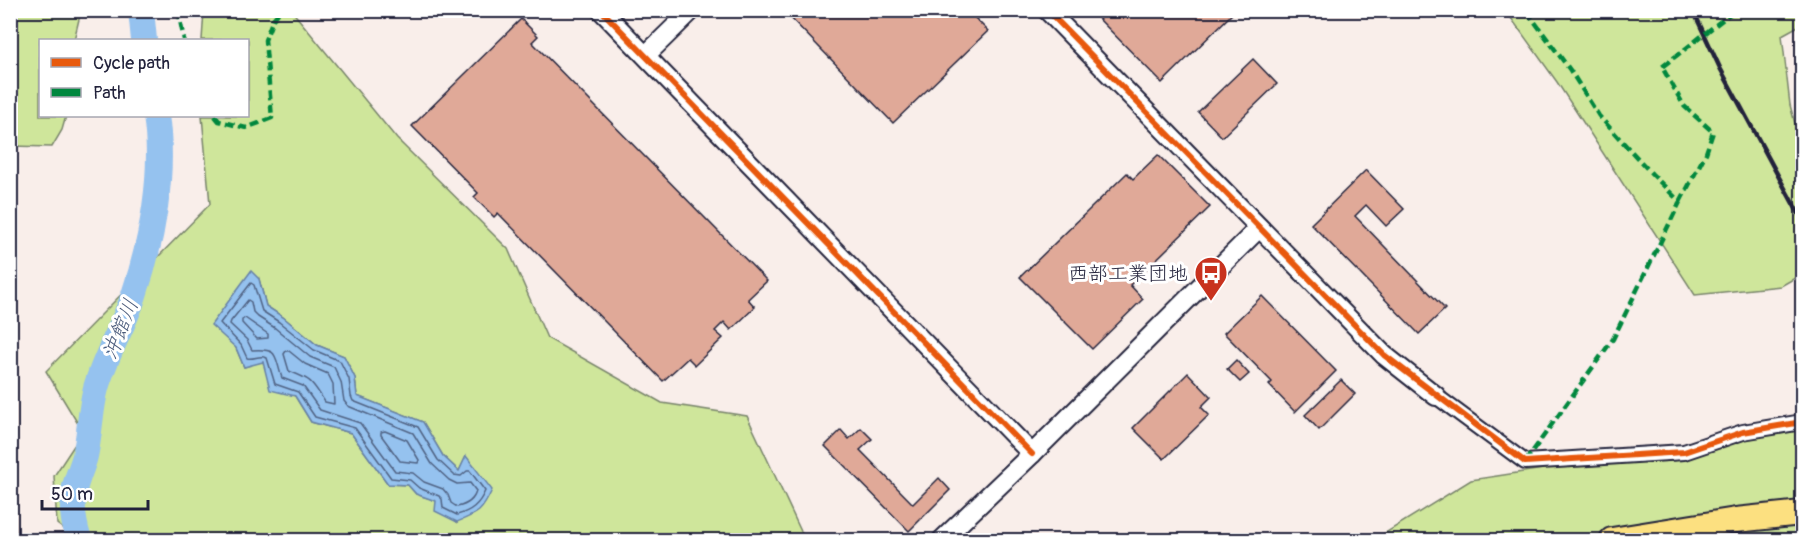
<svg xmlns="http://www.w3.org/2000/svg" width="1813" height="551" font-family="Pangolin,'Klee One',sans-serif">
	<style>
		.green { fill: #cfe69b; stroke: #78846b; stroke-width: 1.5; fill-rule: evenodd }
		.water { fill: #95c2ef; stroke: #6782a7; stroke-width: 1.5 }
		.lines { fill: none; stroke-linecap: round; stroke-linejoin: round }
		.shore { stroke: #506283; stroke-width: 1.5 }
		.river { stroke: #95c2ef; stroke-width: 26 }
		.building { fill: #e0a998; stroke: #22223b; stroke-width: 1.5 }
		.street-casing { stroke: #22223b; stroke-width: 18 }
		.secondary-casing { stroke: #22223b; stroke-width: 22 }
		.highway-casing { stroke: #22223b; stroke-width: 28 }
		.street { stroke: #fff; stroke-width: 14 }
		.secondary { stroke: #fff; stroke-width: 18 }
		.highway { stroke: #fce080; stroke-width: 24 }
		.rail { stroke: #22223b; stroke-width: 4.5 }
		.quiet { stroke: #00873e; stroke-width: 4.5; stroke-dasharray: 9 4.5; stroke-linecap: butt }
		.cycleway-casing { stroke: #fff; stroke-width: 10 }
		.cycleway { stroke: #e8590c; stroke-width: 6 }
		.labels { text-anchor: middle; stroke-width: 6; stroke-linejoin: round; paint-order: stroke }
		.poi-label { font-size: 20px; fill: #22223b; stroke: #fff; text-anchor: end }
		.water-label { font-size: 21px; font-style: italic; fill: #4a5a7a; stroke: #fff }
	</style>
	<rect width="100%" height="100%" fill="#f9eeea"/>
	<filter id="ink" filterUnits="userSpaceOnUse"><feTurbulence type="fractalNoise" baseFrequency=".0167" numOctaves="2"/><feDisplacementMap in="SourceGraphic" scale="12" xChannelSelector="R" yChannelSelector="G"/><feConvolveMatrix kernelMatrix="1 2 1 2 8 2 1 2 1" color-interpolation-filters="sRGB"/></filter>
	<g filter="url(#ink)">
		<g class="green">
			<polygon points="11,10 81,11 74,40 40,40 40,116 66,116 62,130 52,147 11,146"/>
			<path d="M204,11H292L397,139L508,249L547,338L662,403L747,416L805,540H78L57,524L54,476L83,432L46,371L210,204L202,116H248V40H202ZM259,279L266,306L283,317L317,345L344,356L355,378L357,396L423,422L443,456L459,471L466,457L457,522L437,501L416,494L408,485L388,484L351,433L311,422L295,396L263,361L244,367L236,348Z"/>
			<polygon points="1506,11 1802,11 1802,24 1782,35 1790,105 1802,149 1802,274 1781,286 1695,295 1557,82"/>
			<polygon points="1760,428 1802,430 1802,540 1374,540 1471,480 1629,456 1685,451"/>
		</g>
		<path class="water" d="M251,271L259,279L266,306L283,317L317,345L344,356L355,378L357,396L423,422L443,456L459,471L466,456L492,490C482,512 479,513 457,522L435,511L436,501L416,494L408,485L388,484L351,433L311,422L295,396L270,390L263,362L244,367L236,348L211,325Z"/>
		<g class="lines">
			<g class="shore">
				<path d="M251,283L254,285L262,311L279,322L314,350L340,361L349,379L351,396L353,401L418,427L438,460L454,475L461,476L467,471H470L485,491C479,505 471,511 457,515L443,508L442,499L439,496L419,488L410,480L391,478L355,428L315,417L298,392L275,384L267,358C260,354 254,360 247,358L241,345L220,323Z"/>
				<path d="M248,300L251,302L253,312L258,317L275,328L310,357L334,367L341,382L344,401L348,406L413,433L432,464L449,480L457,484L470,483L476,491C474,501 466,505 457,507L451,503L448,495L443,489L424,482L413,473L395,471L360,423L320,410L303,386L282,378C274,356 280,348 252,350L247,340L230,324L231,321Z"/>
				<polygon points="245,318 268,334 268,338 257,339 242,323 242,320"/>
				<path d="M286,351H289L305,364L328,374L333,384L334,404L325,402C311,381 314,381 289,371L284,354Z"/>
				<polygon points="385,431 407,440 419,460 418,463 400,461 381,435 381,432"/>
			</g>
			<g class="river">
				<polyline points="141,10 144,40"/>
				<path d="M79,540C74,525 71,508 74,491C76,479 82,468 85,456C90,434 90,410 96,388C105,356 123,327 134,295C152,241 165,173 156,116"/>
			</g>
		</g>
		<g class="building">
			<polygon points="783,10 981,10 974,17 988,31 893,123"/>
			<polygon points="1105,10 1236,10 1162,83 1097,17"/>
			<polygon points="521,19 538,36 532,42 767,281 748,299 755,307 731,330 724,322 715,331 723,338 695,365 688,358 663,381 498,213 494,217 474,197 478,193 412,126"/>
			<polygon points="1253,59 1277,84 1222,137 1198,112"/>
			<polygon points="1158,155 1210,207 1130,285 1143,299 1092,349 1020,277 1127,173 1133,179"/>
			<polygon points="1366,170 1404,209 1386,226 1366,205 1355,216 1445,309 1419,334 1311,224"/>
			<polygon points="1262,296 1336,371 1295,412 1269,385 1272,382 1224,333"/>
			<polygon points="1236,360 1249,374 1240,382 1227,369"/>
			<polygon points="1188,373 1211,397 1201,407 1209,415 1164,459 1133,428"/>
			<polygon points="1341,380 1355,394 1319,430 1305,415"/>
			<polygon points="861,428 872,439 860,450 913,504 939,478 950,490 909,531 825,446 841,430 849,439"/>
		</g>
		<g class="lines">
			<g class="street-casing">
				<polyline id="street" points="1436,396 1525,462 1684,452 1743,432 1802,422"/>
			</g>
			<g class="secondary-casing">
				<g id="secondary">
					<polyline points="601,10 1032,454"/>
					<polyline points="1047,10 1384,355 1436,396"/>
					<polyline points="646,55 692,10"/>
					<polyline points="942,540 1032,454 1259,228"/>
				</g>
			</g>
			<g class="highway-casing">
				<polyline id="highway" points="1612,540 1736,520 1802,513"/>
			</g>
			<use href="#street" class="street"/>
			<use href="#secondary" class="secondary"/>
			<use href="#highway" class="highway"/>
			<polyline class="rail" points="1693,10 1720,68 1802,220"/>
			<g class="quiet">
				<polyline points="178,10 184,40"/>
				<polyline points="215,116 219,121 246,128 272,118 265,40 273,19 281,10"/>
				<polyline points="1680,202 1706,153 1713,132 1684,106 1662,67 1735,10"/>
				<polyline points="1525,462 1613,339 1680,202 1652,174 1599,116 1570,70 1526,10"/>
			</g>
			<g class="cycleway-casing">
				<g id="cycleway">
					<polyline points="601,10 1032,454"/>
					<polyline points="1047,10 1384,355 1525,462 1684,452 1743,432 1802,422"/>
				</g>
			</g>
			<use href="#cycleway" class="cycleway"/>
		</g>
	</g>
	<defs>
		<g id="bus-pin" transform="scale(1.725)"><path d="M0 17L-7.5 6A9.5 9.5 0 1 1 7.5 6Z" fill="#c8321e" stroke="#fff"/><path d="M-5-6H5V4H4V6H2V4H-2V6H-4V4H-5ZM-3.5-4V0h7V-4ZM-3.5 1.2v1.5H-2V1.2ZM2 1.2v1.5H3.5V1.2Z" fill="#fff"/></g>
	</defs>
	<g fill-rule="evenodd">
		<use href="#bus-pin" x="1211" y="273"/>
	</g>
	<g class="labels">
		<g class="poi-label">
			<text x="1188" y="280">西部工業団地</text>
		</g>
		<g class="water-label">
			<text transform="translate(120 329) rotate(-68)" y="7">沖館川</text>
		</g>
	</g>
	<rect width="1813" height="551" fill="none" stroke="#fff" stroke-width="36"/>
	<rect x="18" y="18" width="1777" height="515" fill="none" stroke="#22223b" stroke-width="2" filter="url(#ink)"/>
	<rect x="39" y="39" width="210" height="78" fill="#ffffff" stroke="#a7a7b1" stroke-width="1.5"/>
	<rect x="51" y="58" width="30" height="9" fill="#e8590c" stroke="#a7a7b1" stroke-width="1.5"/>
	<text x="93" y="69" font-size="18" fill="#22223b">Cycle path</text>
	<rect x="51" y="88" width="30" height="9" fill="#00873e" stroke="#a7a7b1" stroke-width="1.5"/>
	<text x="93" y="99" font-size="18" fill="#22223b">Path</text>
	<path d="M42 500v9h106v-9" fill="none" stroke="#22223b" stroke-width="3"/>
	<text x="51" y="500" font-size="18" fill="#22223b" stroke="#ffffff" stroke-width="4.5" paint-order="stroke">50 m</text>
</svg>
